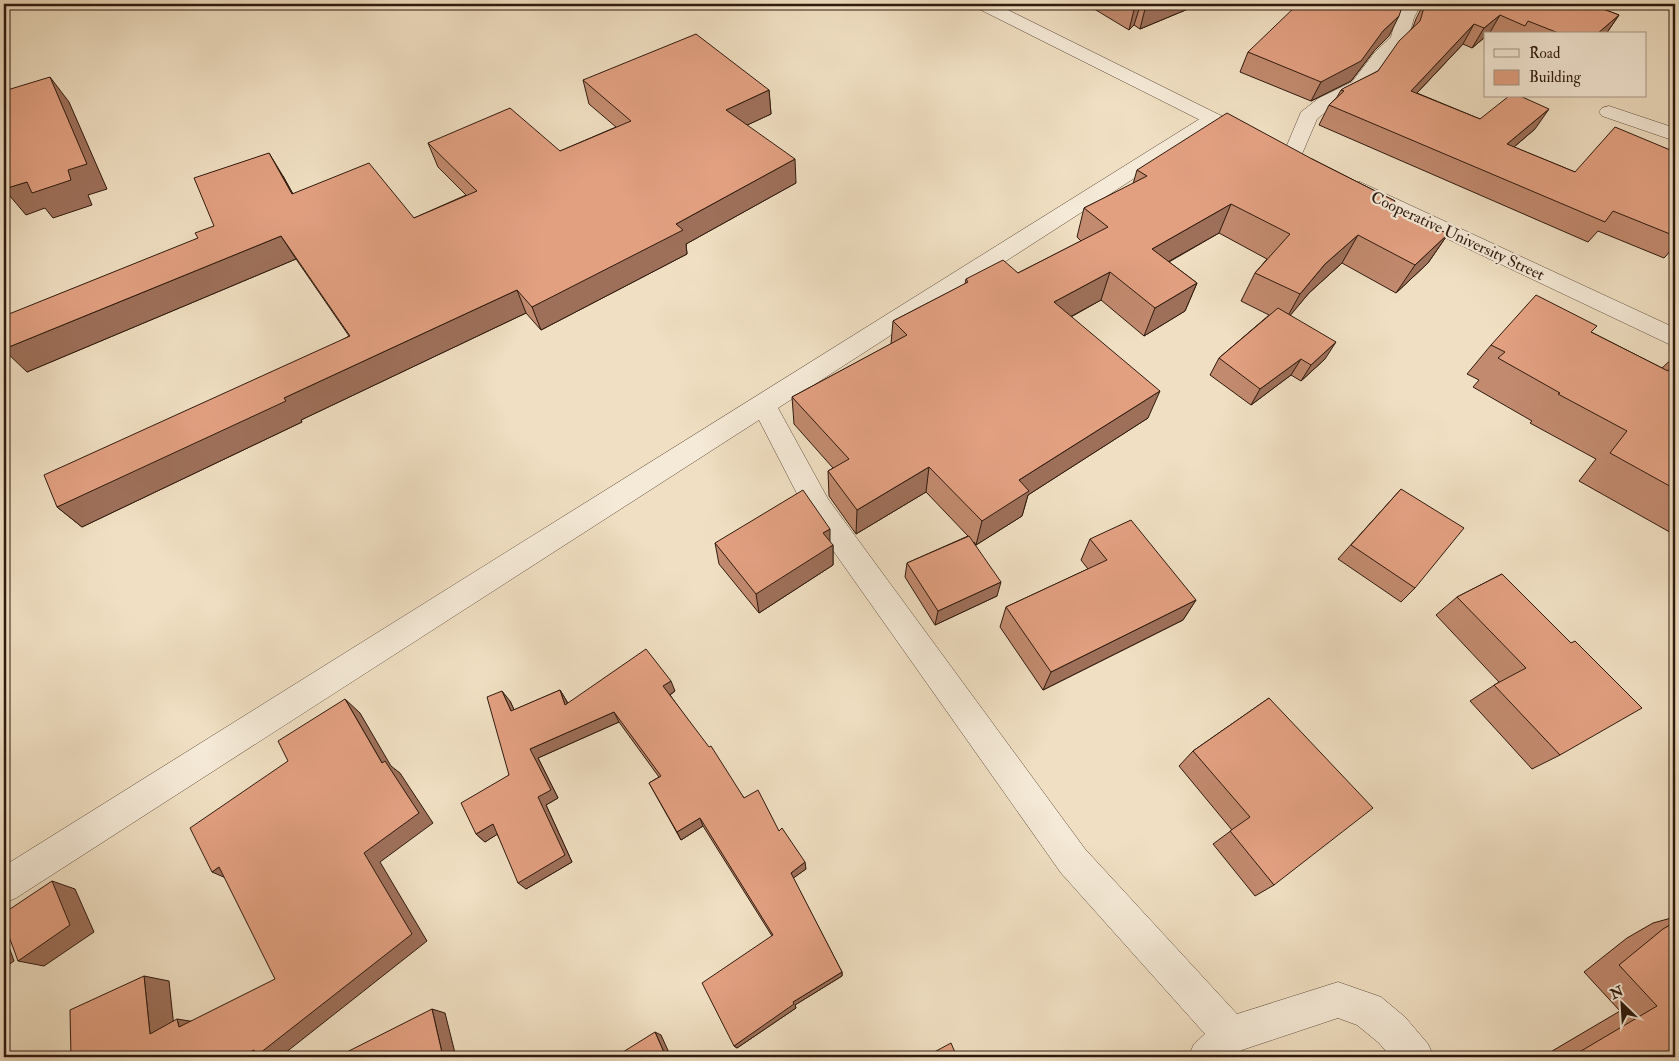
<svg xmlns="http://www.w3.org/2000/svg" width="1679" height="1061" font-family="'IM FELL Double Pica',serif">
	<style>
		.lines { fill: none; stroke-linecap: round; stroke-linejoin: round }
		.minor-casing { stroke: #5f4b3b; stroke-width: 1 }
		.tertiary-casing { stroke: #5f4b3b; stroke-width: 1 }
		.minor { fill: #f5ead7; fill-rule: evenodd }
		.tertiary { fill: #f5ead7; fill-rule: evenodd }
		.wall { fill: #c28a6f; stroke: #2f1a0e }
		.shaded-wall { fill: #9e705a; stroke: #2f1a0e }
		.building { fill: #e2a081; stroke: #2f1a0e }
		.labels { text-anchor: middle; stroke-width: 4.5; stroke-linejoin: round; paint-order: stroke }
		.far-street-label { font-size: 16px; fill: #2f1a0e; stroke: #f5ead7 }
	</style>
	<rect width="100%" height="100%" fill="#f0dfc2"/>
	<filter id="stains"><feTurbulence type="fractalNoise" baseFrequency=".004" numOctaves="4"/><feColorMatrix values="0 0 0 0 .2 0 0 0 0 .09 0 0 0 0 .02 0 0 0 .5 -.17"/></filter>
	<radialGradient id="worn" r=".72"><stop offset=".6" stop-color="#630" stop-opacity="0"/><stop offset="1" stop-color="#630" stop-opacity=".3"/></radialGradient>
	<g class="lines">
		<g class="minor-casing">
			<g id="minor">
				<polygon points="1404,4 1421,4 1414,18 1408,39 1387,60 1366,90 1333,106 1317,119 1299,161 1292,163 1285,161 1282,157 1301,112 1319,98 1352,82 1375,52 1391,37 1396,18"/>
				<polygon points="1609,106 1675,128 1675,141 1602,116 1599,112 1602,108"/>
				<polygon points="1213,113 1220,115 1223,119 1220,123 778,408 828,499 1085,849 1237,1014 1338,982 1381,997 1405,1017 1428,1044 1434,1057 1391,1057 1379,1043 1357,1025 1338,1018 1242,1050 1234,1057 1188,1057 1194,1044 1205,1034 1061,873 808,515 759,420 16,898 4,903 4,866 1206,115"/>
			</g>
		</g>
		<g class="tertiary-casing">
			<g id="tertiary">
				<polygon points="974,4 996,4 1256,133 1259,137 1256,141 1249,143 1242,141 977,8"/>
				<polygon points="1360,182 1675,328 1675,347 1353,194 1350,189 1353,184"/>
			</g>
		</g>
		<use href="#minor" class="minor"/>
		<use href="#tertiary" class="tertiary"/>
	</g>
	<g class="wall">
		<polygon points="1086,4 1200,4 1140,29 1134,25 1129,30"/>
		<polygon points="1422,4 1590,4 1619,15 1606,34 1485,34 1485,37 1472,48 1463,44 1417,93 1480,119 1535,129 1514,147 1575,172 1675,152 1675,246 1664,258 1598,231 1588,242 1319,125 1329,105 1337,97 1341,90 1378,71 1413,27 1416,19 1423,5"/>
		<polygon points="1389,36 1374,51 1351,81 1311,101 1240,72 1248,52"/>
		<polygon points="583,80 769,90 771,114 747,125 796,183 686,244 687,254 541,330 526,313 301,420 302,422 82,527 57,507 349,336 296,259 27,372 198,238 283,176 293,194 414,218 466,195 438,167 428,143 560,151 616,127 589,104"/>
		<polygon points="1312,159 1395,201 1392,206 1448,234 1428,263 1396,293 1342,263 1309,293 1290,315 1325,359 1301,381 1291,375 1251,405 1210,375 1219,358 1269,315 1241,301 1255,273 1267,259 1219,233 1169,262 1197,283 1185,311 1144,336 1101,300 1071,317 1148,418 1028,495 1022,516 976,545 974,542 997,596 935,625 905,577 907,563 968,536 926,492 856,534 829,496 828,471 833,468 794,424 792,397 891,344 893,321 965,284 966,279 1018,273 1081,241 1077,237 1084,208 1133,184 1137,170"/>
		<polygon points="1591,332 1662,368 1675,356 1675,535 1579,481 1596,459 1530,423 1532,421 1473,387 1479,380 1467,374 1491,345"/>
		<polygon points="1401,489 1415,588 1401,602 1338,559"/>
		<polygon points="1090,539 1196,600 1183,620 1043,690 1000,627 1006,607 1088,569 1081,560"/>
		<polygon points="715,543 833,545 833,565 759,613 719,564"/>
		<polygon points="1502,574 1560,755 1532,769 1470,701 1499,682 1436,615 1457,597"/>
		<polygon points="560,690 566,700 568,703 675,691 670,695 744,798 779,831 806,869 793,878 842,972 842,976 795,1005 796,1008 737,1048 734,1046 772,936 703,826 681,840 649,783 659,777 619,722 538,758 558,798 546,805 572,862 526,889 497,834 485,842 476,834 509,775 510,701 514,710"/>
		<polygon points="1269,698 1274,885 1255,896 1213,844 1232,830 1179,766 1193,751"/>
		<polygon points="1675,917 1675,1057 1542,1057 1620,1011 1584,972 1627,938 1653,923"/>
	</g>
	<g class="shaded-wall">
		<polygon points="1159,4 1200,4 1140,29 1145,9"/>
		<polygon points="1140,6 1134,25 1129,30 1134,10"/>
		<polygon points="1500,15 1489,34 1485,34 1485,37 1472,48 1484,28"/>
		<polygon points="1619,15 1606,34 1597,34"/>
		<polygon points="1399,16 1389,36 1374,51 1351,81 1311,101 1321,82 1383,31"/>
		<polygon points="1474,24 1463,44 1400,111 1411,91"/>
		<polygon points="50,77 69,102 107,189 88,195 92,205 53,218 45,208 26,215 4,189 27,182 68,170"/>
		<polygon points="769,90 771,114 728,134 726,110"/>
		<polygon points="1549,109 1535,129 1494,164 1507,144"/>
		<polygon points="269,153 283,176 306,218 292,194"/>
		<polygon points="795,159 796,183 686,244 687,254 541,330 532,307 676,224"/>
		<polygon points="1231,204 1219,233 1141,277 1152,249"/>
		<polygon points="1448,234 1428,263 1396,293 1415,265"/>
		<polygon points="1358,235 1342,263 1309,293 1284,323 1300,294 1325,264"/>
		<polygon points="281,236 296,259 27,372 4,350 4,349"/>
		<polygon points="1110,272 1101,300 1046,330 1054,302"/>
		<polygon points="1197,283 1185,311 1144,336 1155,308"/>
		<polygon points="517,290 526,313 301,420 302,422 82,527 57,507 284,398"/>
		<polygon points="1336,342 1325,359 1301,381 1311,365"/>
		<polygon points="1301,359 1291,375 1251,405 1260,389"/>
		<polygon points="1160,391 1148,418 1028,495 1022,516 976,545 982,521 1019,480"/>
		<polygon points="929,467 926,492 856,534 857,510"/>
		<polygon points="830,529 830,547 833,545 833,565 759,613 756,594 823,533"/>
		<polygon points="1001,582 997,596 935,625 938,611"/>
		<polygon points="1196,600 1183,620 1043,690 1051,672"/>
		<polygon points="671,681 675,691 667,697 663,686"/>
		<polygon points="560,690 566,700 572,715 565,705"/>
		<polygon points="502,691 510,701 519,720 511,711"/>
		<polygon points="345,699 360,713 391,766 400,773 433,823 380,862 427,941 280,1057 241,1057 364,853 382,763"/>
		<polygon points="614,712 619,722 538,758 558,798 546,805 572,862 526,889 518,883 530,749"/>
		<polygon points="700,818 703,826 681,840 677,832"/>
		<polygon points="493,824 501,832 485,842 476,834"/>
		<polygon points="805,862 806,869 792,879 791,873"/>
		<polygon points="219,867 233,881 212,872"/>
		<polygon points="52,881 75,889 94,932 44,966 18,961"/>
		<polygon points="4,933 14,961 4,968"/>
		<polygon points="842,972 842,976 795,1005 796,1008 737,1048 734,1046 793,1002"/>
		<polygon points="144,976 169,981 175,1037 150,1034"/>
		<polygon points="432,1009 445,1013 456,1057 443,1057"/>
		<polygon points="177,1019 202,1023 179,1027"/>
		<polygon points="655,1032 661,1035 671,1057 666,1057"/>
	</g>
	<g class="building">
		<polygon points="1123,4 1159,4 1145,9 1140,6 1134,10"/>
		<polygon points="1298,4 1403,4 1399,16 1383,31 1361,61 1321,82 1248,52"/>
		<polygon points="1425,4 1590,4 1619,15 1597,34 1561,34 1528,21 1525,26 1500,15 1484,28 1474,24 1411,91 1480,119 1509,96 1520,96 1549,109 1507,144 1575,172 1615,127 1675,152 1675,236 1613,211 1605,222 1329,105 1344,91 1341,90 1344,88 1378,71 1399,41 1420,21"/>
		<polygon points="696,34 769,90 726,110 795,159 676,224 683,230 532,307 517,290 284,398 286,401 57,507 44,475 350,336 281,236 4,349 4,316 198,238 195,233 214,226 194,178 269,153 292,194 369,163 414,218 477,191 428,143 510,108 560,151 631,121 583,80"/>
		<polygon points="50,77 87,164 68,170 71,180 32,193 27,182 4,189 4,91"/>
		<polygon points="1227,113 1312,159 1395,201 1391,206 1448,234 1415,265 1358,235 1325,264 1300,294 1255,273 1290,234 1231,204 1152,249 1197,283 1155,308 1110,272 1054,302 1160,391 1019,480 1029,491 982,521 929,467 857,510 828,471 849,459 792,397 907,335 893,321 968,282 966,279 1003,260 1018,273 1108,227 1084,208 1147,176 1137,170"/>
		<polygon points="1536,295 1597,326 1591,332 1668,371 1675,361 1675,489 1610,453 1627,431 1558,394 1560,393 1498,358 1505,352 1491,345"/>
		<polygon points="1278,308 1336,342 1311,365 1301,359 1260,389 1219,358"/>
		<polygon points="1401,489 1464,528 1415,588 1351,545"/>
		<polygon points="803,490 830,529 823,533 833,545 756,594 715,543"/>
		<polygon points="1131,520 1196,600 1051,672 1006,607 1107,560 1090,539"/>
		<polygon points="969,536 1001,582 938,611 907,563"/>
		<polygon points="1502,574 1571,643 1575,641 1642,708 1560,755 1494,685 1526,668 1457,597"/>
		<polygon points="646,649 671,681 663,686 709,747 711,746 744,798 758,790 779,831 782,828 805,862 791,873 842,972 793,1002 794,1004 734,1046 702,983 773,935 700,818 677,832 649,783 661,776 614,712 530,749 551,790 538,797 565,855 518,883 493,824 476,834 461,803 509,775 487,697 502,691 511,711 560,690 565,705"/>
		<polygon points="1269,698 1373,808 1274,885 1230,831 1250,817 1193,751"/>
		<polygon points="345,699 382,763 385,761 419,813 364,853 412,934 255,1057 254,1050 241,1057 71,1057 70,1010 144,976 150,1034 177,1019 179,1027 275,979 219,867 212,872 190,828 288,761 278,741"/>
		<polygon points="52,881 70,925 18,961 4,923 4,913"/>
		<polygon points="1675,922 1675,1057 1571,1057 1657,1006 1619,965 1663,929"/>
		<polygon points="432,1009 443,1057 337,1057"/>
		<polygon points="655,1032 666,1057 615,1057"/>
		<polygon points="951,1043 957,1057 925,1057"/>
	</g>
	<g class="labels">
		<g class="far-street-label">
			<text transform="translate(1458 235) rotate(25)" y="6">Cooperative University Street</text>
		</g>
	</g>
	<rect width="1679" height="1061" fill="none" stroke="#f0dfc2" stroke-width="20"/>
	<rect x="5" y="5" width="1669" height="1051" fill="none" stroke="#2f1a0e" stroke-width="2.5"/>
	<rect x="10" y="10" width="1659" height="1041" fill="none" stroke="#2f1a0e"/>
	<rect x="1484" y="32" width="162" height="65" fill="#f5ead7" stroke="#a69787"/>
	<rect x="1494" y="49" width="25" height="8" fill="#f5ead7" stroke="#a69787"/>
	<text x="1529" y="58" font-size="15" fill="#2f1a0e">Road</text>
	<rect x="1494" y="70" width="25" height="15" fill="#e2a081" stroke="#a69787"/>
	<text x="1529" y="82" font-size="15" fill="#2f1a0e">Building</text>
	<g transform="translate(1622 1004) rotate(335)" stroke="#f5ead7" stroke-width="4" paint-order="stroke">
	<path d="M0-4L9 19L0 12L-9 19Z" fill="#2f1a0e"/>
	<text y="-8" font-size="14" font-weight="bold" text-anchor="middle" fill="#2f1a0e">N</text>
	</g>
	<rect width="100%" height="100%" filter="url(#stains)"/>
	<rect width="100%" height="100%" fill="url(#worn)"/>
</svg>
